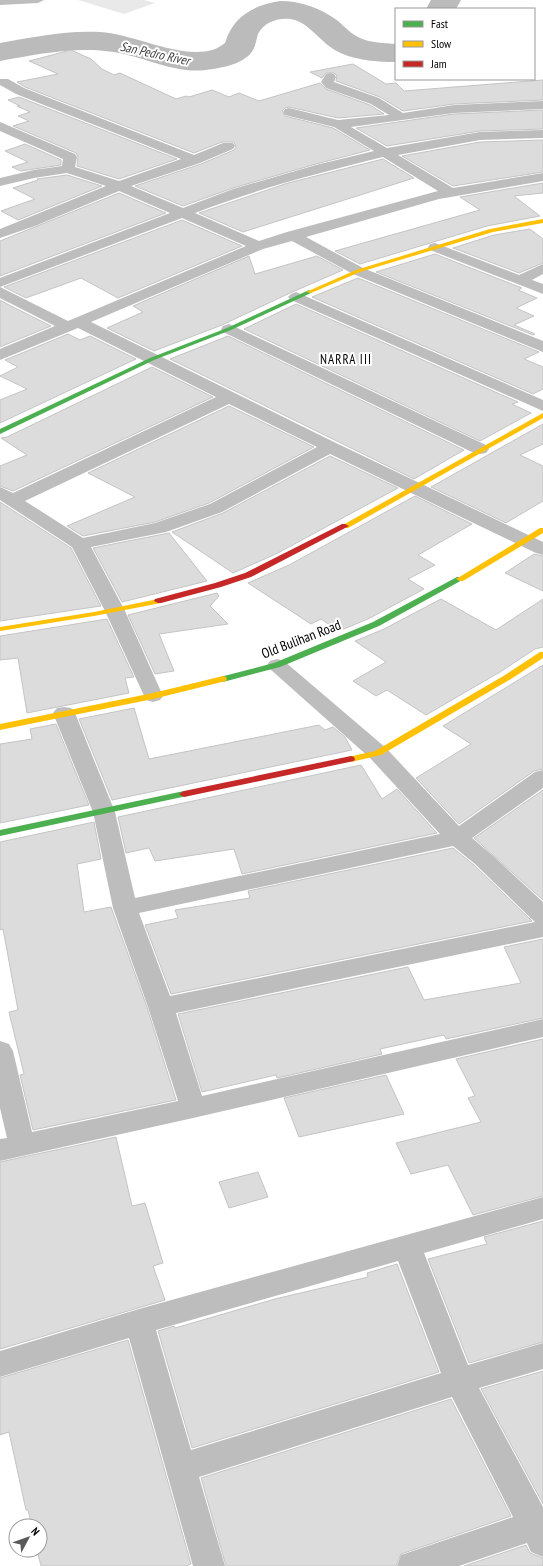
<svg xmlns="http://www.w3.org/2000/svg" width="543" height="1566" font-family="'PT Sans Narrow',sans-serif">
	<style>
		.green { fill: #e9e9e9 }
		.lines { fill: none; stroke-linecap: round; stroke-linejoin: round }
		.river { fill: #bbb; fill-rule: evenodd }
		.building { fill: #dcdcdc; stroke: #c4c4c4 }
		.street { fill: #bdbdbd; fill-rule: evenodd }
		.fast { fill: #4caf50; fill-rule: evenodd }
		.slow { fill: #ffc107; fill-rule: evenodd }
		.jam { fill: #c62828; fill-rule: evenodd }
		.labels { text-anchor: middle; stroke-width: 4; stroke-linejoin: round; paint-order: stroke }
		.far-water-label { font-size: 13px; font-style: italic; fill: #3f3f3f; stroke: #fff }
		.far-quarter-label { font-size: 13px; letter-spacing: 1px; fill: #000; stroke: #fff }
		.street-label { font-size: 14px; fill: #000; stroke: #fff }
	</style>
	<rect width="100%" height="100%" fill="#fff"/>
	<polygon class="green" points="78,0 144,0 155,3 124,14"/>
	<g class="lines">
		<g class="river">
			<polygon points="431,0 461,0 456,9 426,9"/>
			<path d="M280,1C301,1 321,8 338,21C345,27 351,34 360,38C371,43 384,43 396,44V62C375,62 347,60 329,46C317,37 306,21 290,19C278,18 264,22 258,34C256,40 256,47 251,53C241,65 220,68 206,70C175,74 145,57 114,52C77,46 37,54 0,61V43C33,37 67,30 100,32C134,34 179,59 212,50C216,49 221,46 225,43C233,16 254,5 280,1Z"/>
		</g>
	</g>
	<g class="building">
		<polygon points="71,50 91,59 102,69 114,75 120,73 176,99 186,96 189,97 212,90 229,97 239,93 259,101 320,83 326,89 370,105 384,114 338,118 289,107 285,108 282,111 285,116 333,128 370,150 316,164 233,188 183,206 135,186 201,164 234,150 236,147 234,142 222,142 194,153 25,87 17,82 58,74 29,61"/>
		<polygon points="353,64 386,84 396,83 404,91 543,80 543,100 454,104 403,111 380,97 336,81 337,76 334,73 326,73 322,78 310,72"/>
		<polygon points="19,97 177,159 119,179 77,166 78,157 76,153 13,126 29,121 18,116 30,112 17,106 20,106 8,100"/>
		<polygon points="543,110 543,129 480,131 387,146 356,128 454,114"/>
		<polygon points="543,140 543,172 453,186 402,156 480,142"/>
		<polygon points="25,144 61,160 61,165 21,171 12,167 28,162 5,151"/>
		<polygon points="383,159 414,178 243,232 199,213 288,183"/>
		<polygon points="67,175 102,186 18,220 1,211 35,199 13,188 38,180 37,179"/>
		<polygon points="543,183 543,193 514,196 540,216 487,226 360,264 335,251 480,210 460,197"/>
		<polygon points="119,193 166,213 0,276 0,241"/>
		<polygon points="182,220 242,246 118,298 81,278 26,298 4,287"/>
		<polygon points="530,229 543,239 543,263 519,273 453,248 494,235"/>
		<polygon points="435,254 522,288 518,290 537,298 516,308 534,316 514,325 535,334 533,335 376,272"/>
		<polygon points="249,256 255,274 317,256 343,270 290,293 222,325 154,351 107,328 143,312 133,306"/>
		<polygon points="358,278 539,352 524,359 543,367 543,389 533,394 312,297"/>
		<polygon points="0,300 9,305 51,326 0,347"/>
		<polygon points="296,304 518,402 512,404 531,413 480,441 244,329"/>
		<polygon points="68,334 80,340 90,336 136,359 0,423 0,400 27,389 0,376 18,367 5,360"/>
		<polygon points="228,336 464,450 414,479 170,359"/>
		<polygon points="152,367 213,397 13,491 0,486 0,466 27,455 1,438 7,437"/>
		<polygon points="229,406 314,447 209,503 155,522 83,536 67,526 135,497 88,473"/>
		<polygon points="543,424 543,444 520,455 543,466 543,501 506,523 431,487"/>
		<polygon points="330,456 398,488 276,554 233,573 172,532 223,513"/>
		<polygon points="415,496 472,524 418,555 435,565 408,579 424,589 368,619 339,631 321,619 311,624 248,583 289,565"/>
		<polygon points="0,502 71,548 101,606 0,621"/>
		<polygon points="169,533 207,581 122,602 93,548"/>
		<polygon points="534,554 543,556 543,591 505,573"/>
		<polygon points="217,593 219,596 210,606 228,624 159,634 174,671 155,674 128,615"/>
		<polygon points="441,599 496,630 543,599 543,647 535,649 500,672 426,715 387,690 376,696 353,681 386,662 355,641 384,629"/>
		<polygon points="107,619 134,677 125,678 129,693 27,713 18,658 0,660 0,636"/>
		<polygon points="543,665 543,769 534,771 459,824 416,778 471,744 443,726"/>
		<polygon points="134,708 149,759 319,725 325,730 333,727 345,737 352,750 112,800 79,719"/>
		<polygon points="56,724 89,805 0,823 0,744 32,739 30,729"/>
		<polygon points="361,765 382,799 397,789 437,833 242,874 234,849 155,861 149,848 126,853 118,817"/>
		<polygon points="543,790 543,900 474,838"/>
		<polygon points="94,822 101,859 77,864 84,912 111,907 147,1007 176,1100 33,1130 20,1075 24,1074 9,1012 18,1010 3,929 0,930 0,842"/>
		<polygon points="453,848 474,865 532,921 171,994 145,925 178,918 175,910 250,898 248,891"/>
		<polygon points="543,939 543,1018 446,1039 444,1035 380,1049 382,1054 277,1078 276,1075 202,1092 178,1014 408,967 424,1000 521,983 504,947"/>
		<polygon points="543,1039 543,1196 473,1215 448,1165 411,1174 396,1143 481,1122 468,1098 475,1096 456,1059"/>
		<polygon points="386,1075 404,1114 299,1137 284,1098"/>
		<polygon points="116,1137 132,1206 145,1203 163,1263 153,1266 165,1300 0,1349 0,1162"/>
		<polygon points="258,1172 268,1197 229,1208 219,1182"/>
		<polygon points="543,1221 543,1342 469,1363 428,1259 487,1244 484,1237"/>
		<polygon points="397,1264 439,1372 192,1448 158,1331 174,1326 175,1328 275,1299 368,1277 367,1273"/>
		<polygon points="128,1340 191,1564 186,1566 41,1566 37,1550 40,1550 40,1526 32,1526 28,1510 26,1510 9,1432 0,1435 0,1378"/>
		<polygon points="543,1371 543,1504 481,1389"/>
		<polygon points="451,1399 511,1516 401,1554 396,1566 226,1566 201,1478"/>
		<polygon points="526,1545 530,1553 543,1558 543,1566 464,1566"/>
	</g>
	<g class="lines">
		<g class="street">
			<polygon points="0,0 44,0 38,3 0,5"/>
			<path d="M330,73L334,74L336,77L334,82L379,98L403,113L454,105L543,101V109L454,113L351,127L387,148L480,132L543,130V138L480,140L398,155L453,188L543,173V181L439,199L306,237L363,268L543,341V352L353,274L292,241L263,249L91,322L336,443L543,542V555L536,553L330,454L222,512L166,532L91,547L125,611L163,696L160,700L153,702L146,700L105,611L72,547L0,500V487L13,493L216,397L78,328L0,360V349L55,326L0,298V278L170,213L119,191L35,226L0,238V229L106,186L67,173L34,178L0,186V178L34,170L62,166L63,159L0,131V122L75,154L77,157L75,167L119,181L181,159L16,94L0,85V79H8L24,88L194,155L223,143H233L235,146L233,149L200,163L131,186L183,208L233,189L316,165L374,151L334,127L285,115L283,112L285,109L289,108L338,120L389,115L371,104L326,88L321,82L326,74ZM383,157L438,191L287,232L259,241L195,213C257,189 318,173 383,157ZM182,218L246,246L68,321L0,287ZM229,404L317,447L210,504L155,523L83,538L25,501Z"/>
			<polygon points="435,243 519,275 543,264 543,274 532,280 543,284 543,294 430,250 428,247 430,244"/>
			<polygon points="296,292 543,400 543,411 291,300 288,297 291,294"/>
			<polygon points="229,324 486,445 489,449 486,453 480,454 474,453 223,332 221,329 223,326"/>
			<path d="M277,659L284,661L386,748L459,826L535,772L543,770V788L472,838L491,854L543,902V937L176,1013L202,1096L543,1019V1037L193,1118L0,1161V1139L7,1138L0,1108V1041L9,1044L13,1051L32,1132L178,1101L148,1007L113,908L93,812L53,713L57,708L64,707L71,708L75,713L115,812L135,898L440,834L370,758L270,669L267,665L270,661ZM453,846L475,864L535,922L170,996L139,913Z"/>
			<path d="M543,1197V1219L424,1253L468,1365L543,1343V1369L479,1388L543,1507V1557L531,1552L527,1543L459,1566H397L401,1555L513,1517L452,1397L199,1477L225,1566H193L129,1338L0,1377V1351L139,1309ZM398,1261L441,1373L191,1450L156,1330Z"/>
		</g>
		<g class="fast">
			<polygon points="309,290 312,292 311,293 231,330 154,360 0,434 0,429 150,358 227,328"/>
			<polygon points="457,577 460,577 464,579 379,626 280,667 223,682 219,679 220,677 274,663 373,622"/>
			<polygon points="184,791 187,792 189,794 187,796 0,836 0,830"/>
		</g>
		<g class="slow">
			<polygon points="543,219 543,223 493,232 360,272 311,293 306,292 356,270 490,229"/>
			<polygon points="543,413 543,418 348,528 345,528 341,526"/>
			<polygon points="540,528 543,528 543,533 463,581 460,581 456,579"/>
			<polygon points="158,599 161,599 162,601 161,603 94,616 0,631 0,627 94,612"/>
			<polygon points="540,652 543,652 543,658 511,679 381,755 351,762 347,759 348,757 375,751 505,675"/>
			<polygon points="223,676 226,677 227,679 226,681 153,699 0,730 0,724 153,693"/>
		</g>
		<g class="jam">
			<polygon points="342,524 345,524 349,526 251,577 221,587 161,603 158,603 154,601 155,599 215,583 245,573"/>
			<polygon points="351,756 354,757 355,759 354,761 184,797 179,794 184,791"/>
		</g>
	</g>
	<g class="labels">
		<g class="far-water-label">
			<text transform="translate(155 53) rotate(12)" y="5">San Pedro River</text>
		</g>
		<g class="far-quarter-label">
			<text x="346" y="364">NARRA III</text>
		</g>
		<g class="street-label">
			<text transform="translate(301 639) rotate(-21)" y="5">Old Bulihan Road</text>
		</g>
	</g>
	<rect x="395" y="8" width="140" height="72" fill="#ffffff" stroke="#999999"/>
	<rect x="403" y="21" width="20" height="6" fill="#4caf50" stroke="#999999"/>
	<text x="431" y="28" font-size="12" fill="#000000">Fast</text>
	<rect x="403" y="41" width="20" height="6" fill="#ffc107" stroke="#999999"/>
	<text x="431" y="48" font-size="12" fill="#000000">Slow</text>
	<rect x="403" y="61" width="20" height="6" fill="#c62828" stroke="#999999"/>
	<text x="431" y="68" font-size="12" fill="#000000">Jam</text>
	<g transform="translate(28 1538) rotate(49)"><circle r="19" fill="#ffffff" stroke="#999999"/>
	<path d="M0-3L7 15L0 10L-7 15Z" fill="#595959"/>
	<text y="-6" font-size="11" font-weight="bold" text-anchor="middle" fill="#000000">N</text>
	</g>
</svg>
